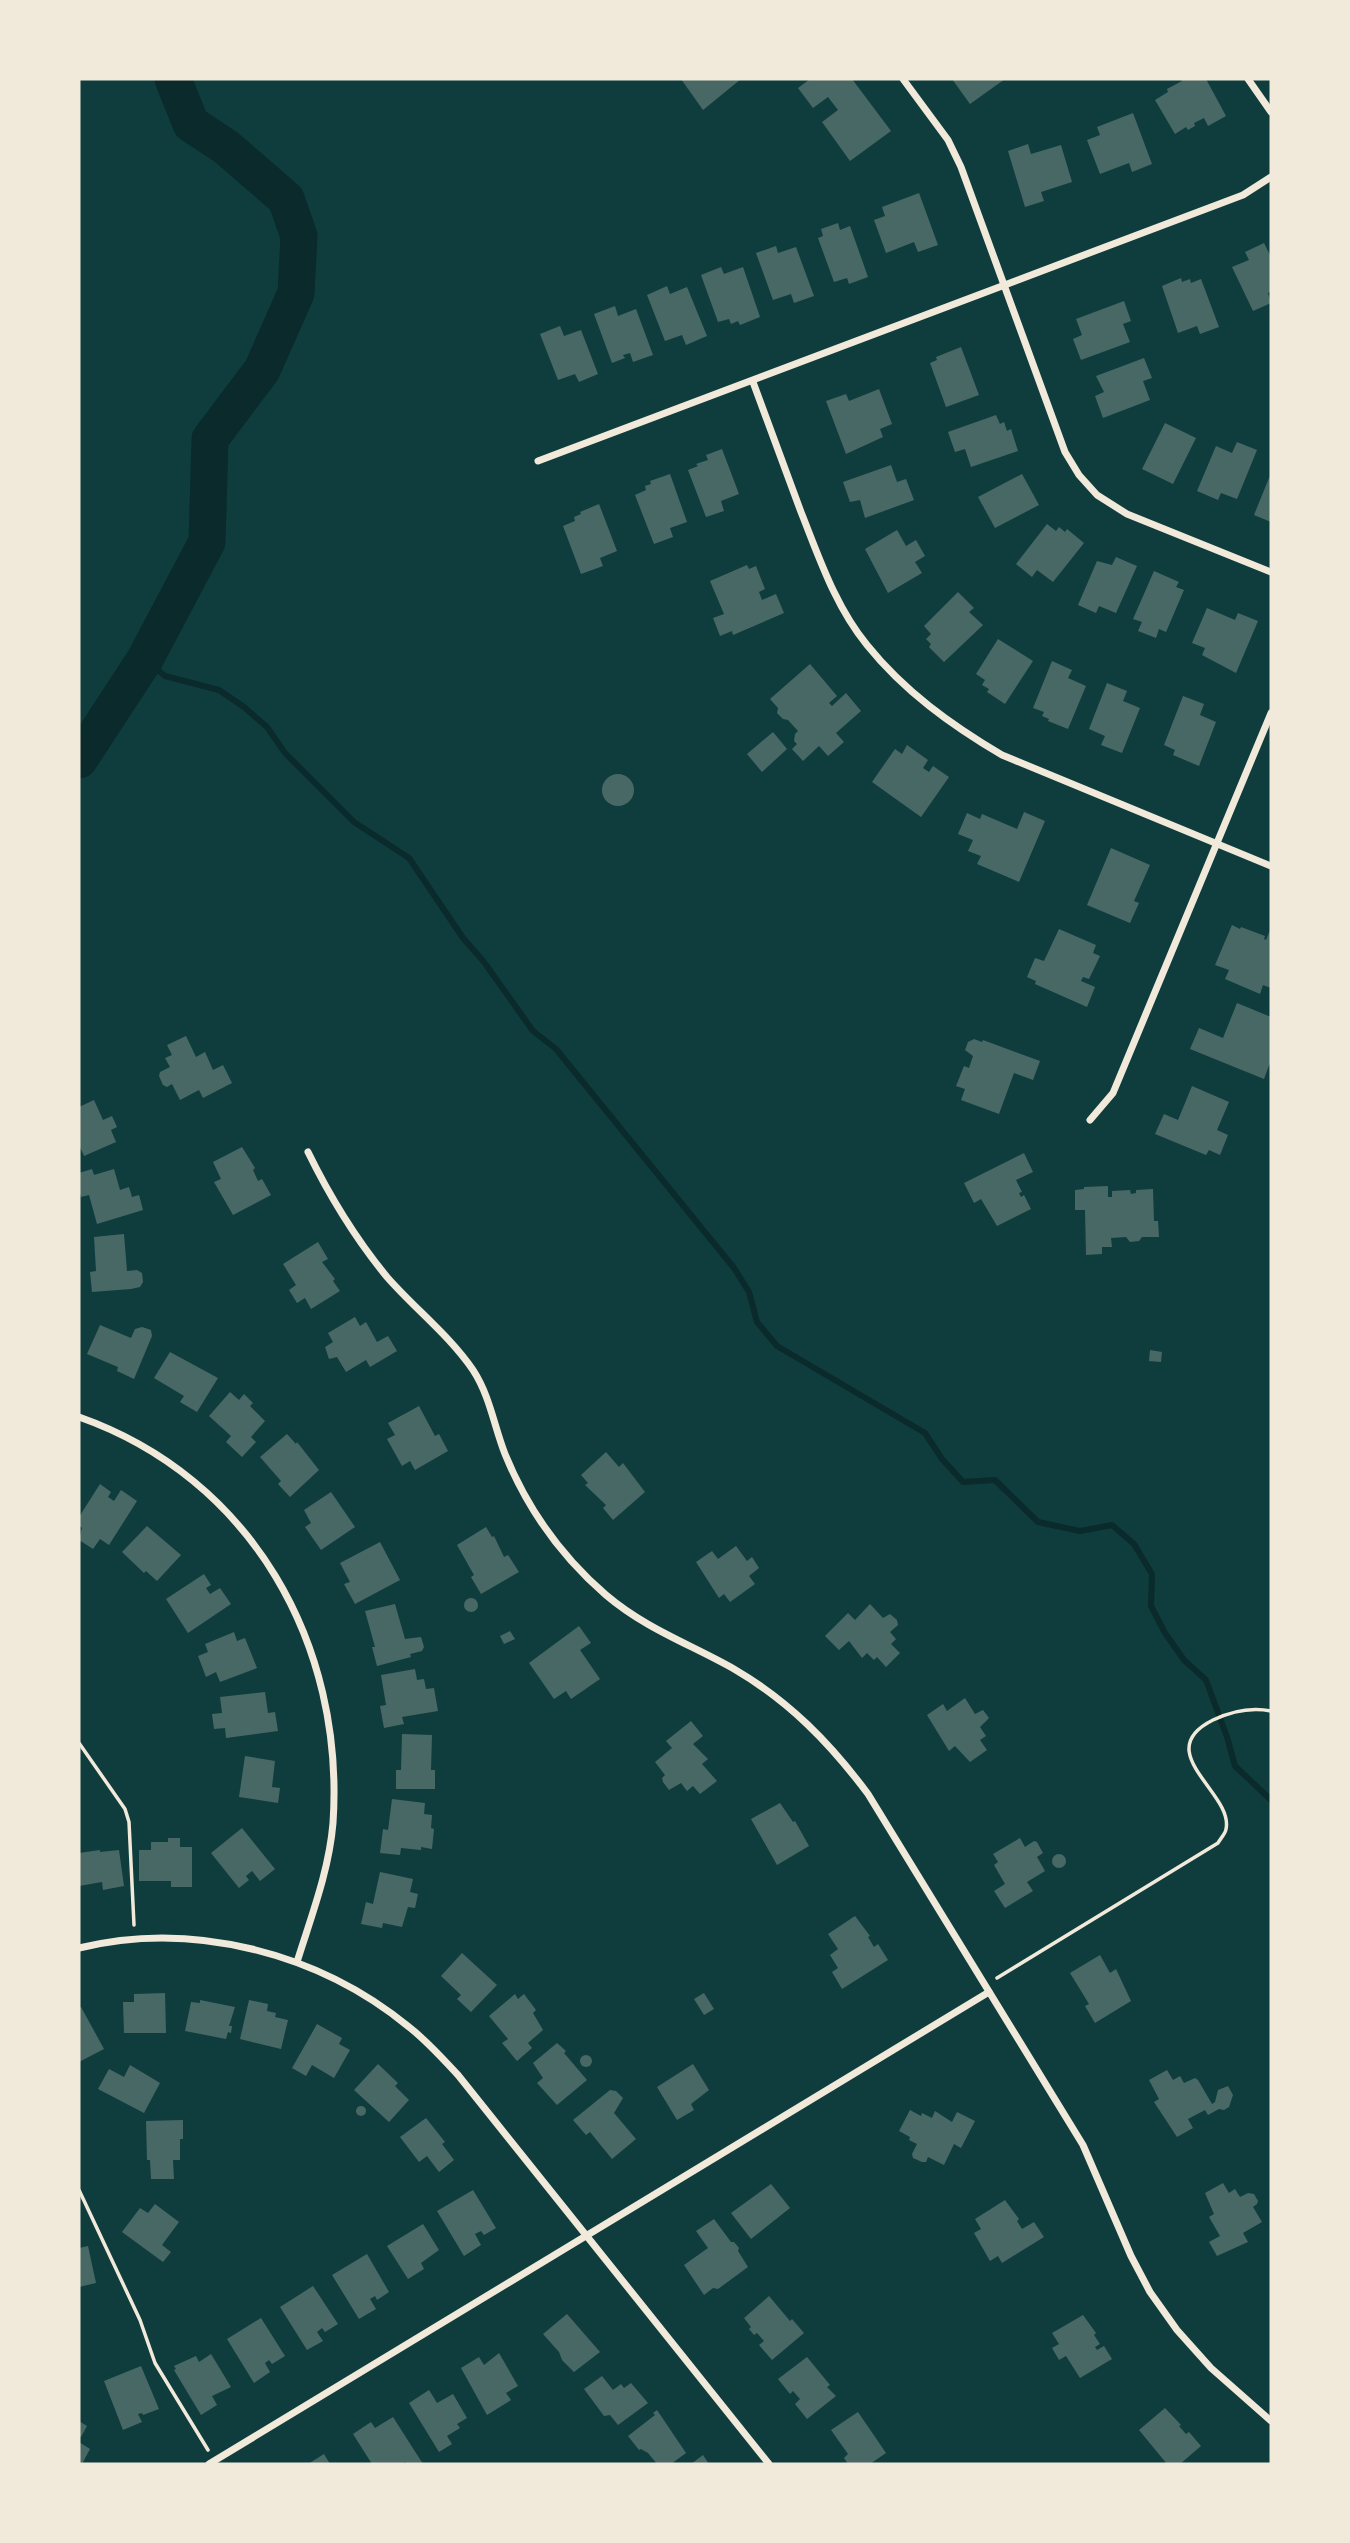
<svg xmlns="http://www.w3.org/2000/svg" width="1350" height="2543" font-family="Commissioner,sans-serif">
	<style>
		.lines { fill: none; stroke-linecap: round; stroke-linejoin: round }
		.stream { stroke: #0a2a2b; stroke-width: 6 }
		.river { stroke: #0a2a2b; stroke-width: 37 }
		.building { fill: #486865 }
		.path { stroke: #f1e9da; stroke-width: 3.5 }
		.minor { stroke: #f1e9da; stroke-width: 7 }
	</style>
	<rect width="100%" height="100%" fill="#0f3d3e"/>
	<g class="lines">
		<polyline class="stream" points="145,659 165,676 219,690 244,707 267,727 285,753 354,822 409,858 463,938 484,962 533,1031 556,1049 734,1268 749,1292 757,1322 777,1346 925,1433 942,1459 963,1482 995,1480 1038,1522 1080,1531 1112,1525 1134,1544 1152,1574 1151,1606 1165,1633 1184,1660 1206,1680 1227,1737 1235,1766 1271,1800"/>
		<polyline class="river" points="79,760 145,659 207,542 210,439 262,370 296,293 299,236 286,199 226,147 191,124 173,79"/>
	</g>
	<g class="building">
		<polygon points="681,79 741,79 703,110"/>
		<polygon points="810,79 852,79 891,131 850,161 822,122 838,110 828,97 813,108 798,88"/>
		<polygon points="952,79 1005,79 970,104"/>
		<polygon points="1181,79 1206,79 1226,116 1208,126 1204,118 1194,123 1195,126 1188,130 1186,127 1175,134 1155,100 1168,92 1167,89 1182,81"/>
		<polygon points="1133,113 1152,164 1132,172 1129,163 1100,174 1087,140 1100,135 1097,127"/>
		<polygon points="1028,144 1031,154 1061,145 1072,182 1041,192 1044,201 1025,207 1008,151"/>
		<polygon points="919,193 938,245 918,252 914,242 886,253 874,220 885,216 882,207"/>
		<polygon points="838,223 840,230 850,226 868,277 849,284 847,278 834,282 818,238 823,236 821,229"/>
		<polygon points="1264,243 1271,257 1271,291 1268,293 1271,303 1253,311 1232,267 1249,260 1245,252"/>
		<polygon points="776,246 778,253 796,247 814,296 794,303 791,294 773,300 756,253"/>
		<polygon points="721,267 724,274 743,267 760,317 740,325 738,321 731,324 729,319 718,322 701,275"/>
		<polygon points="1181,278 1182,282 1190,279 1191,283 1201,279 1219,327 1200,334 1197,326 1178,333 1162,286"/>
		<polygon points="667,286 670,294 687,287 707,336 686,345 682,335 665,341 647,295"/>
		<polygon points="1124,301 1131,321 1123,324 1130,342 1081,360 1073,339 1082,335 1076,319"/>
		<polygon points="615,306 618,316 636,309 653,355 633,362 630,353 623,355 625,358 612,363 594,314"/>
		<polygon points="560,326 564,336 581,330 598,374 579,382 575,374 558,380 540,334"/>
		<polygon points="961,347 979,395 946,407 930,363 937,360 936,357"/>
		<polygon points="1144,358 1152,378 1143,381 1150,400 1103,418 1095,396 1104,392 1096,376"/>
		<polygon points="879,389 892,424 880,429 883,437 846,454 826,401 846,394 849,401"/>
		<polygon points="996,415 1000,424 1004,422 1007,431 1011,429 1018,451 971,467 965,449 955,452 948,432"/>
		<polygon points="1165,423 1196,438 1173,484 1142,469"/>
		<polygon points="1237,442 1257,450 1237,499 1221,493 1218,500 1197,491 1216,446 1232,453"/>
		<polygon points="722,449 739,494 721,501 724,511 706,517 688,470 698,466 696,464 708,460 706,455"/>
		<polygon points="891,465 897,482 906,479 914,500 865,518 860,500 850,502 843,482"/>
		<polygon points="1271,473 1271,522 1254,515"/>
		<polygon points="670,474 687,522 670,528 673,537 654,544 635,495 646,490 645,486 651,484 650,481"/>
		<polygon points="1022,474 1039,505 995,528 978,497"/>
		<polygon points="599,504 617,551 600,558 603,566 581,574 563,526 575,521 574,517 581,514 580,512"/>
		<polygon points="1047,524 1056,531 1059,527 1065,532 1067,529 1084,543 1053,582 1037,570 1032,577 1016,564"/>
		<polygon points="897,530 906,546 916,540 925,556 915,562 922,573 888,593 865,549"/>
		<polygon points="1116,557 1137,566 1116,613 1099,606 1096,613 1078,605 1097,561 1112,565"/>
		<polygon points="747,565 749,569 756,566 765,589 759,592 762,600 776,594 784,613 733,635 732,631 720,636 713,618 724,614 710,581"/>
		<polygon points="1154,571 1179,582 1176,587 1184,590 1166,632 1159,629 1156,638 1138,631 1142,622 1133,619"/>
		<polygon points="958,592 974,608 969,612 983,625 944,662 929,647 931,644 926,639 931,634 924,626"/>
		<polygon points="1207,608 1235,620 1238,613 1258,621 1236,673 1202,655 1205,648 1192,643"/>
		<polygon points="998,639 1033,661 1005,704 987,692 989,689 982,685 985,680 976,674"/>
		<polygon points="1052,661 1072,670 1068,678 1086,686 1068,729 1048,721 1049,719 1042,716 1044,712 1033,708"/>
		<polygon points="810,664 837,696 829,703 832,706 846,693 861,711 836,733 844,742 828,756 819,746 803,761 792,749 797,744 794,741 795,734 798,731 788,720 783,719 777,713 778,708 770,699"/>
		<polygon points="1107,683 1127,691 1123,701 1140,708 1122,753 1101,745 1105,736 1089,729"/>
		<polygon points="1183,696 1204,704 1200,715 1216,722 1199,766 1173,755 1175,750 1164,745"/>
		<polygon points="773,732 787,749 762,772 747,754"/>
		<polygon points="907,745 928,760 923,768 929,772 933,766 949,777 921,817 872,782 895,749 902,754"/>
		<circle cx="618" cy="790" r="16"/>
		<polygon points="1024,812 1045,821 1019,882 977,864 981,856 968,851 973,840 958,834 967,813 980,819 982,814 1017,829"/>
		<polygon points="1111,848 1150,865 1134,901 1139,903 1130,923 1087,905"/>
		<polygon points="1232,925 1240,929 1241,927 1265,936 1264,939 1266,940 1271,928 1271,988 1263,985 1260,994 1225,979 1229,970 1215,965"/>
		<polygon points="1059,929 1096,945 1093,953 1100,956 1089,979 1083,977 1081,981 1095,987 1087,1007 1035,984 1036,981 1027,977 1035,958 1044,961"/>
		<polygon points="1237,1003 1271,1017 1271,1060 1264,1079 1190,1049 1199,1028 1223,1038"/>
		<polygon points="186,1036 196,1057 205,1052 213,1070 223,1065 232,1083 203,1098 199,1090 180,1100 172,1084 167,1087 163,1085 159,1076 160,1072 170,1067 165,1058 172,1055 167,1045"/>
		<polygon points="974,1039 982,1042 983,1040 1040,1061 1033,1080 1014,1073 999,1114 961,1100 965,1089 956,1086 964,1066 969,1068 973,1056 965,1050 968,1042"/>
		<polygon points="1192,1086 1229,1102 1217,1130 1228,1135 1220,1155 1209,1150 1206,1155 1155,1134 1164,1114 1178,1120"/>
		<polygon points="94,1100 103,1120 112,1116 117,1127 111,1130 116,1142 84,1156 79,1145 79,1107"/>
		<polygon points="242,1147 255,1168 253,1170 258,1181 262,1179 271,1195 233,1215 214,1182 221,1179 213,1162"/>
		<polygon points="1024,1153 1033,1172 1016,1180 1022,1192 1019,1193 1021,1197 1024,1195 1031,1209 997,1226 981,1199 974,1203 964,1183"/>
		<polygon points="92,1169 94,1175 114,1169 120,1190 129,1187 132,1197 139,1195 143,1210 97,1224 89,1195 81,1197 79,1190 79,1173"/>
		<polygon points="1108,1186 1108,1197 1112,1197 1112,1191 1130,1190 1131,1194 1136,1193 1136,1190 1153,1189 1154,1221 1158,1221 1159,1237 1142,1237 1139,1241 1130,1242 1126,1237 1111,1238 1112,1247 1102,1247 1102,1254 1086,1255 1085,1210 1075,1210 1075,1190 1084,1189 1084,1187"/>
		<polygon points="124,1234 127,1271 137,1270 142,1273 143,1282 140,1287 131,1289 92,1292 90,1272 96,1271 94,1237"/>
		<polygon points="318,1242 328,1259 322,1262 335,1279 333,1281 340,1291 311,1309 305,1298 297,1303 289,1290 296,1285 283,1264"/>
		<polygon points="355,1317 360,1326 366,1322 377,1342 388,1336 397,1351 370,1367 366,1360 346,1372 337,1357 329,1359 325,1347 333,1342 328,1333"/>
		<polygon points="100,1325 131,1338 135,1329 142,1327 151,1330 152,1336 134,1379 117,1371 118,1367 87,1354"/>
		<polygon points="1150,1350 1162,1352 1161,1362 1149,1361"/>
		<polygon points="170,1352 218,1378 197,1412 180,1402 184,1396 154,1378"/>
		<polygon points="230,1392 239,1400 244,1394 253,1403 250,1406 265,1421 251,1437 256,1442 242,1457 226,1442 231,1436 209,1416"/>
		<polygon points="419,1406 435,1436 439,1434 448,1451 415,1470 410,1461 402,1466 387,1439 395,1435 388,1423"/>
		<polygon points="287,1434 296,1444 297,1442 319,1470 290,1497 278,1484 281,1481 260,1457"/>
		<polygon points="606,1452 619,1467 623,1463 645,1492 613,1520 603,1508 606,1505 585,1485 588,1483 581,1475"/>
		<polygon points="100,1484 111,1492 108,1497 114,1501 121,1490 137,1501 109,1545 100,1539 93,1549 79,1540 82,1528 79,1525 79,1517"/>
		<polygon points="331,1492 355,1527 321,1550 305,1527 311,1523 304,1510"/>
		<polygon points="147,1526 181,1555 157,1581 146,1571 144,1573 122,1552"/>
		<polygon points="486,1527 492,1537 494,1536 504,1557 508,1555 519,1572 481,1594 471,1577 474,1575 457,1545"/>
		<polygon points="380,1542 400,1580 355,1604 344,1584 350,1582 340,1563"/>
		<polygon points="736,1546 747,1561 752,1557 759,1568 749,1576 755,1584 730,1602 724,1594 719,1598 696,1562 712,1551 718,1559"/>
		<polygon points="204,1574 211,1585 206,1588 210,1594 220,1588 231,1604 188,1633 166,1599"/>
		<circle cx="471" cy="1605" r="7"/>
		<polygon points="395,1604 405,1639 421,1637 424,1647 422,1651 410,1654 411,1657 377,1666 372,1647 375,1647 365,1611"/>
		<polygon points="870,1604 883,1618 890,1614 897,1620 898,1625 890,1632 896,1639 891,1644 900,1653 886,1667 877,1657 874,1660 867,1653 862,1658 849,1641 839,1650 825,1636 848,1613 855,1620"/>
		<polygon points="579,1626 591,1643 580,1650 600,1679 571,1699 566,1691 554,1699 529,1663"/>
		<polygon points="510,1631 515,1639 504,1644 500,1636"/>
		<polygon points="234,1632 237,1641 245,1638 257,1668 220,1682 216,1672 206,1677 198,1656 208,1652 205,1644"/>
		<polygon points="415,1669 417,1680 424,1679 426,1689 434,1688 438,1711 402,1717 404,1724 384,1728 380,1706 386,1705 381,1675"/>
		<polygon points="265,1692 268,1713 275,1712 278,1731 226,1738 225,1728 214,1729 212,1714 222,1713 220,1697"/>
		<polygon points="965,1698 975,1714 983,1710 989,1718 980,1727 986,1736 980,1740 987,1750 970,1762 955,1746 949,1751 927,1715 943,1704 947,1711"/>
		<polygon points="691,1721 703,1736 693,1744 708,1759 702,1764 717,1781 700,1794 693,1786 687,1791 681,1783 669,1790 663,1782 662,1778 665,1775 655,1762 672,1748 666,1741"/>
		<polygon points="402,1734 432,1735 431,1770 435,1770 435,1789 396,1789 396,1770 401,1770"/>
		<polygon points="245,1756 275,1761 272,1787 280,1788 278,1803 239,1797"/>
		<polygon points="392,1799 425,1803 424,1814 432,1815 431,1828 434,1829 432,1849 421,1847 421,1850 401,1848 400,1855 380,1853 383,1829 388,1830"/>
		<polygon points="780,1803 793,1822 795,1821 809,1846 777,1865 751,1819"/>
		<polygon points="242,1828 275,1869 260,1881 252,1871 246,1876 249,1880 239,1888 211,1853"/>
		<polygon points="168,1838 180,1838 180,1847 192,1847 192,1887 171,1887 171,1881 139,1881 139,1850 151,1850 151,1842 168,1842"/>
		<polygon points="1020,1838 1025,1847 1034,1841 1037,1842 1043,1853 1037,1857 1045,1871 1027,1882 1033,1891 1005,1908 994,1891 1005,1884 994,1865 998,1862 993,1854"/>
		<polygon points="100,1850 100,1852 119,1850 124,1886 103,1890 102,1882 79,1886 79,1853"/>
		<circle cx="1059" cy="1861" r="7"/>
		<polygon points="380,1872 413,1879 410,1892 418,1894 415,1908 408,1907 402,1927 383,1923 382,1928 361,1924 366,1902 373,1904"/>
		<polygon points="855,1916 870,1936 868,1937 874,1947 878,1944 888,1960 842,1989 832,1972 838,1968 830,1955 838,1949 828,1934"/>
		<polygon points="462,1953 497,1985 471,2012 457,1999 461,1995 441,1976"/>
		<polygon points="1100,1955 1110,1973 1116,1969 1131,2001 1095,2023 1085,2006 1089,2004 1070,1973"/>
		<polygon points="165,1993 166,2033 124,2033 123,2002 134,2002 134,1994"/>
		<polygon points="704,1993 714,2009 704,2015 694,1999"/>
		<polygon points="515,1994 518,1999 524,1994 536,2010 533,2013 543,2030 528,2043 532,2048 517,2061 502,2043 508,2039 489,2016"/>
		<polygon points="200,2000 235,2007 229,2026 232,2026 231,2033 228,2032 226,2039 185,2031 191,2002 200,2003"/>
		<polygon points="249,2000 268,2004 267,2011 276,2013 275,2017 288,2020 281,2049 240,2039"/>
		<polygon points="81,2007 104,2049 79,2062 79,2008"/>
		<polygon points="317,2024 342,2038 339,2044 350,2050 334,2078 312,2065 306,2076 292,2068"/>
		<polygon points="557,2043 566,2051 564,2053 587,2080 557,2105 537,2083 543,2078 533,2063"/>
		<circle cx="586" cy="2061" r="6"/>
		<polygon points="378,2064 398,2083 395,2086 409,2100 389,2122 354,2090"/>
		<polygon points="693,2064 709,2090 691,2104 694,2110 677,2120 657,2087"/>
		<polygon points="130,2065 160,2083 144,2113 98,2089 109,2069 124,2077"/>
		<polygon points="1167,2070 1173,2080 1180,2076 1184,2083 1195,2078 1198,2080 1212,2104 1215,2102 1218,2090 1228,2086 1233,2095 1229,2107 1224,2110 1219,2109 1208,2115 1205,2110 1188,2119 1193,2128 1177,2137 1154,2102 1159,2099 1149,2080"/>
		<polygon points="610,2090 616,2091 623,2098 614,2113 636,2139 612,2159 590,2132 586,2135 573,2120"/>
		<circle cx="361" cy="2111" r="5"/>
		<polygon points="910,2110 921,2116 922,2113 932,2118 935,2111 952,2122 957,2112 975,2121 961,2148 954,2144 944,2165 928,2157 926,2162 922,2162 913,2158 912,2154 917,2144 909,2140 910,2137 899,2131"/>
		<polygon points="426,2118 445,2142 442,2144 454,2160 439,2172 427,2156 419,2162 400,2137"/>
		<polygon points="183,2120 183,2139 180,2139 180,2160 173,2160 174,2179 151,2179 150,2160 147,2160 146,2121"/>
		<polygon points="1223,2183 1229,2193 1235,2189 1240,2197 1248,2193 1254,2194 1258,2201 1257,2204 1253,2207 1262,2222 1243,2233 1248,2242 1217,2256 1209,2242 1220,2236 1209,2217 1214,2214 1205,2193"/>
		<polygon points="771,2184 790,2208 751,2239 731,2213"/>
		<polygon points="473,2190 496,2228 484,2235 481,2231 475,2234 481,2245 464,2256 437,2211"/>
		<polygon points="1005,2200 1019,2219 1017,2221 1022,2229 1034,2222 1044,2237 1002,2263 998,2256 990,2261 974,2233 981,2229 975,2219"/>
		<polygon points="155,2204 179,2222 162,2245 171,2252 163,2262 122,2232 140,2208 148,2213"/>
		<polygon points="714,2219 731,2242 734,2242 739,2248 738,2251 748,2267 718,2289 713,2288 704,2295 684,2265 708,2248 696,2231"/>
		<polygon points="423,2224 439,2250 421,2263 424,2269 408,2279 387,2246"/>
		<polygon points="88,2246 96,2283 79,2287 79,2248"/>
		<polygon points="367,2254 389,2292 377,2300 375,2296 370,2299 376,2309 359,2319 332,2275"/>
		<polygon points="313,2286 338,2324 325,2332 322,2328 317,2332 323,2341 307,2350 280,2307"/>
		<polygon points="769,2296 790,2321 792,2319 804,2333 772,2360 759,2345 764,2341 757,2333 754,2335 749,2329 751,2327 744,2318"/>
		<polygon points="567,2314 600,2352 574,2372 562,2360 559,2352 543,2334"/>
		<polygon points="1083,2315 1096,2333 1094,2335 1100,2344 1095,2347 1097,2350 1104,2346 1112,2359 1080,2378 1066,2356 1059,2360 1052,2348 1059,2344 1052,2333"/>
		<polygon points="261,2318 285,2356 272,2364 269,2360 265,2363 270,2372 254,2383 227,2339"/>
		<polygon points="499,2353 518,2386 506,2393 511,2400 487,2415 461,2368 479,2357 484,2365"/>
		<polygon points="211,2354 231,2387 212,2396 217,2405 201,2415 174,2370 176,2369 174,2366 196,2356 199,2362"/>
		<polygon points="807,2357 830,2385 827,2387 836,2396 807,2419 795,2404 800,2399 793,2391 790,2394 778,2379"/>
		<polygon points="141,2366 159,2409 143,2415 142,2413 138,2414 142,2422 123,2430 104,2381"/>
		<polygon points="602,2376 613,2390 621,2384 624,2388 631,2383 648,2403 618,2425 610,2415 604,2416 584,2389"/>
		<polygon points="429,2390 437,2403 453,2394 467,2418 457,2424 460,2428 447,2436 452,2444 439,2452 409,2403"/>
		<polygon points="1165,2408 1181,2425 1179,2426 1186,2434 1189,2432 1201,2446 1180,2464 1167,2464 1139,2430"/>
		<polygon points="657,2410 686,2453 671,2464 657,2464 648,2453 641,2449 639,2450 628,2436 655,2415 653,2413"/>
		<polygon points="858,2412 886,2453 870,2464 848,2464 844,2458 848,2454 831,2430"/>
		<polygon points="393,2417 423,2464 407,2464 405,2462 401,2464 372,2464 353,2434 371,2422 375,2428"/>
		<polygon points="79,2421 87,2426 81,2437 79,2435"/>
		<polygon points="79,2442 90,2449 82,2464 79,2464"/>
		<polygon points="324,2454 330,2464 308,2464"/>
		<polygon points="703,2455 709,2464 691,2464"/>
	</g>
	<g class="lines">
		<g class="path">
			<polyline points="79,1743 125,1809 129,1822 134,1925"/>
			<path d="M997,1978L1218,1843C1220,1839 1226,1833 1226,1829C1234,1793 1149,1752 1213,1720C1232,1711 1251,1707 1271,1711"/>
			<polyline points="79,2190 140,2320 155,2363 208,2450"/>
		</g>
		<g class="minor">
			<polyline points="903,79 948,140 961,167 1065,452 1079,475 1097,495 1127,514 1271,572"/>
			<polyline points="1248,79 1271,112"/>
			<path d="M753,382C769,425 785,468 801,512C819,557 835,606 867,645C904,691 951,725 1002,755L1271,866"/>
			<polyline points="538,461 1243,195 1271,177"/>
			<polyline points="1090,1120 1113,1093 1271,713"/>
			<path d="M308,1152C330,1197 355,1238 387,1277C415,1309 449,1335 473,1370C490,1396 494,1426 505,1454C527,1508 562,1557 606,1595C646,1629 690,1644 734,1669C789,1701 830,1743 868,1794L1083,2145L1131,2256L1150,2292L1177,2330L1211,2368L1271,2421"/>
			<path d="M79,1417C252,1478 345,1645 333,1823C329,1871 311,1917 297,1962"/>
			<path d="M79,1948C193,1920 319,1953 409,2027C427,2041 443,2059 458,2075L769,2464"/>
			<polyline points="209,2464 989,1992"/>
		</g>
	</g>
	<rect width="1350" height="2543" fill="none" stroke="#f1e9da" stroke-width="161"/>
</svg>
